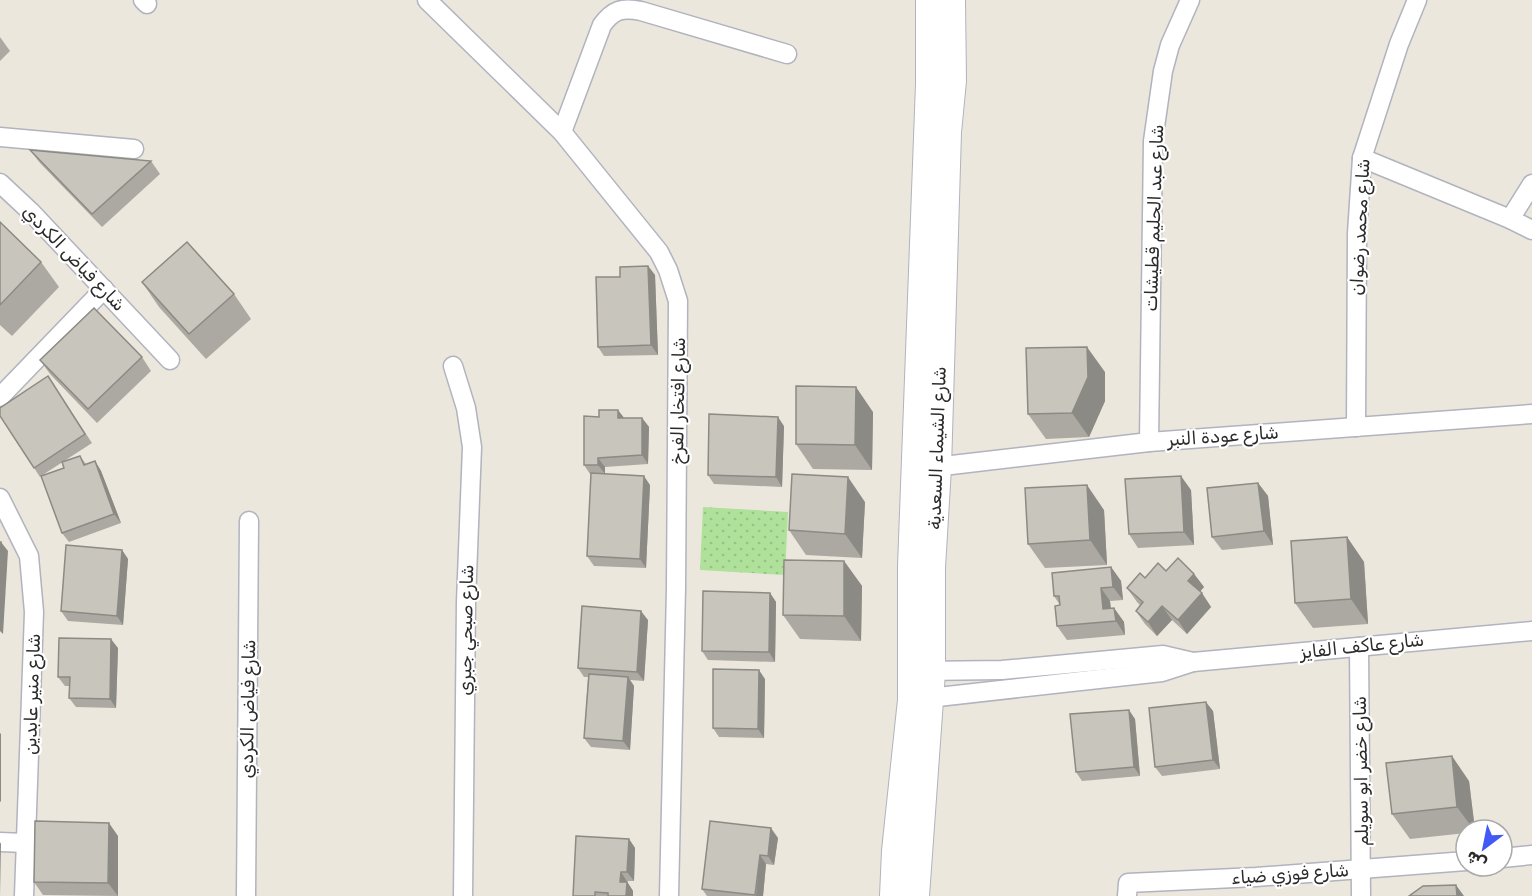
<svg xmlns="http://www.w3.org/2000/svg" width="1532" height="896" font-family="Rubik,Vazirmatn,sans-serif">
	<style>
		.green { fill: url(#green-dots) }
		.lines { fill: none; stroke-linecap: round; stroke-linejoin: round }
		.street-casing { stroke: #b1b3be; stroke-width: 21 }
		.secondary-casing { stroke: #b1b3be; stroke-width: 28 }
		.street { stroke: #fff; stroke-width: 18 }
		.secondary { stroke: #fff; stroke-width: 26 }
		.wall { fill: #aca9a2 }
		.shaded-wall { fill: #8c8a84 }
		.building { fill: #c8c5bc; stroke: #8c8a84; stroke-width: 1.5 }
		.labels { text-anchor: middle; stroke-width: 4.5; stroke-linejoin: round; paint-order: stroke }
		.street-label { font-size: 18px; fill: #2b2b2b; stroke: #fff }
	</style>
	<defs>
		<pattern id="green-dots" width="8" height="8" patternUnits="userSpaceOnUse" patternTransform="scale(1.5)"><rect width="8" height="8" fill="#afe19b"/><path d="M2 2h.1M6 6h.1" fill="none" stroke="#97c186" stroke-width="1.8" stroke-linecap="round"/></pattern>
	</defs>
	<rect width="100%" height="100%" fill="#ece7dd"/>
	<polygon class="green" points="703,507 788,512 785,575 700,570"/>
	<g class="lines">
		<g class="street-casing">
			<g id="street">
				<polyline points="143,0 147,4"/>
				<polyline points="427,0 562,132 659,252 668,270 678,301 676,588 669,896"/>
				<path d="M562,132L602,25C613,10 622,7 641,11L787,54"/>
				<polyline points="0,137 134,149"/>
				<polyline points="1362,158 1510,219 1532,230"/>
				<polyline points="0,183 31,212 170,360"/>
				<polyline points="1510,219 1532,184"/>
				<polyline points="453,366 466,408 472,447 466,602 463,896"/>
				<polyline points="0,397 104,289"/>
				<polyline points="1356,427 1357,233 1362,158 1399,44 1417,0"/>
				<polyline points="1149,442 1153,141 1163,71 1170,45 1190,0"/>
				<polyline points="926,468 1149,442 1532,414"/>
				<polyline points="0,498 29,556 34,612 24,896"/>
				<polyline points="1359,647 1361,896"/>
				<polyline points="920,671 1002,670 1163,655 1193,662"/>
				<polyline points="920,699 1162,672 1193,662 1532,631"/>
				<polyline points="0,842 25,843"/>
				<polyline points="1502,858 1532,855"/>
				<polyline points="246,896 249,521"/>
				<polyline points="1127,896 1128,883 1256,877 1466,861"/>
			</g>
		</g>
		<g class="secondary-casing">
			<g id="secondary">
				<polyline points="893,896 895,851 911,700 911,566 929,84 929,0"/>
				<polyline points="916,896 932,672 932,567 938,468 948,132 953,81 952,0"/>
			</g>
		</g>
		<use href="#street" class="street"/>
		<use href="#secondary" class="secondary"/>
	</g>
	<g class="wall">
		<polygon points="0,37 10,51 0,61"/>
		<polygon points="30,150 151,161 160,174 102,227 40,163"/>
		<polygon points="0,222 41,262 59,287 12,336 0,325"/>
		<polygon points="648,266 655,275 658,355 604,356 598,347 620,277"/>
		<polygon points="142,282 234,294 251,319 206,359 159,307"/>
		<polygon points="142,357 151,371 97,423 50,374 40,360"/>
		<polygon points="1105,372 1105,401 1089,437 1046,439 1028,414"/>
		<polygon points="48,376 92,443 41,476 64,468 80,456 86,464 95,461 101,471 121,523 69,542 62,533 41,476 40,477 0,416"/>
		<polygon points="873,412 872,470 813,469 796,444"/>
		<polygon points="624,418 642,418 649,427 648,464 605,467 605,474 650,485 646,568 594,566 587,556 591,474 590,474 584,465"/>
		<polygon points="784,426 782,487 714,484 708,475"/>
		<polygon points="1258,483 1268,496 1273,545 1222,550 1212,537"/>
		<polygon points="1191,490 1194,545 1138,548 1129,534"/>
		<polygon points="865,502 862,558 806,555 789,530"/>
		<polygon points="1104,510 1107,565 1045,568 1028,544"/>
		<polygon points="1347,537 1364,562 1368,624 1313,628 1295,603"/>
		<polygon points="122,550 128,559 123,625 68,621 61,611"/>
		<polygon points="844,561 862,586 861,641 800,639 783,615"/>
		<polygon points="1111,567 1121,581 1123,600 1110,601 1111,608 1114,608 1124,622 1125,635 1067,640 1057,626 1060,605 1054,596"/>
		<polygon points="1166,571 1194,574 1204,587 1200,591 1211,607 1187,634 1172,620 1157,636 1145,624 1136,611 1140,605 1137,602 1127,588 1145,578"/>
		<polygon points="770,593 776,602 775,662 708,660 702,651"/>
		<polygon points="648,620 644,681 630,680 634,686 630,750 591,747 584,738 588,677 584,677 578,668"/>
		<polygon points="118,648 116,708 76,707 69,698 70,686 65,686 58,677"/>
		<polygon points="765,679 764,738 719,737 713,728"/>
		<polygon points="1213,711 1220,769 1162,776 1155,767"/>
		<polygon points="1135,719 1140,776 1082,781 1076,772"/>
		<polygon points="1469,781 1475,830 1466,830 1466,833 1410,839 1392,814"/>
		<polygon points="118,836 118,896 43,895 34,882"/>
		<polygon points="778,838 774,865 766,864 763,896 707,896 702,889"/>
		<polygon points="629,839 635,848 634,881 627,881 627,882 633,891 633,896 573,896"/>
	</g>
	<g class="shaded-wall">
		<polygon points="648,266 655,275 658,355 651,345"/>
		<polygon points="1087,347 1105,372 1105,401 1089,437 1072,413"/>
		<polygon points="856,387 873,412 872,470 855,445"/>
		<polygon points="618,410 625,419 618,418"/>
		<polygon points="778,417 784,426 782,487 776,477"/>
		<polygon points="642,418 649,427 648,464 642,455"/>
		<polygon points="598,458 605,467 605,474 598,465"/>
		<polygon points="95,461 101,471 121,523 114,514"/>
		<polygon points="644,476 650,485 646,568 640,559"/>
		<polygon points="1181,476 1191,490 1194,545 1184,532"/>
		<polygon points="848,477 865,502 862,558 845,534"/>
		<polygon points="1258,483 1268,496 1273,545 1264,531"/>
		<polygon points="1087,485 1104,510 1107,565 1090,540"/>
		<polygon points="1347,537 1364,562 1368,624 1351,599"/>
		<polygon points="1,542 8,551 3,634 0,631 0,563"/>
		<polygon points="122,550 128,559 123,625 117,616"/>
		<polygon points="844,561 862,586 861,641 844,616"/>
		<polygon points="1111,567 1121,581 1123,600 1113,587"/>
		<polygon points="1194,574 1204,587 1198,594 1188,581"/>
		<polygon points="1101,588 1110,601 1112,623 1103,609"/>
		<polygon points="770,593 776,602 775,662 769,652"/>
		<polygon points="1202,593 1211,607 1187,634 1178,620"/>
		<polygon points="1162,606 1172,620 1157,636 1148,622"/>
		<polygon points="1114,608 1124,622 1125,635 1116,621"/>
		<polygon points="641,611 648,620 644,681 637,672"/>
		<polygon points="111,639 118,648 116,708 110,699"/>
		<polygon points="759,670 765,679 764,738 758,729"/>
		<polygon points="628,677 634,686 630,750 623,741"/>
		<polygon points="1206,702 1213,711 1220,769 1213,760"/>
		<polygon points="1129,710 1135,719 1140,776 1134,767"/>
		<polygon points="0,733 1,734 1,802 0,801"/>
		<polygon points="1452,756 1469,781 1475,830 1474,830 1457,807"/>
		<polygon points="109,823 118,836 118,896 108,883"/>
		<polygon points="771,828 778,838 774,865 768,856"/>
		<polygon points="629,839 635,848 634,881 627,872"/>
		<polygon points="0,842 1,844 0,896"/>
		<polygon points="760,855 766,864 763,896 756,896"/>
		<polygon points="621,872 633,891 633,896 626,896 620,882"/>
		<polygon points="1456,885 1464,896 1457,896"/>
	</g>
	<g class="building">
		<polygon points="30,150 151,161 92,214"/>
		<polygon points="0,222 41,262 0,305"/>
		<polygon points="187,242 234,294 189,334 142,282"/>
		<polygon points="648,266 651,345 598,347 596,277 620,277 620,267"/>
		<polygon points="94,308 142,357 88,409 40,360"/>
		<polygon points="1087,347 1088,377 1072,413 1028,414 1026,348"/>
		<polygon points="48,376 85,434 34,468 0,416 0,408"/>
		<polygon points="796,386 856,387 855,445 796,444"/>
		<polygon points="599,410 618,410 618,418 642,418 642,455 598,458 598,465 584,465 584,416 599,417"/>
		<polygon points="709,414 778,417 776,477 708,475"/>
		<polygon points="80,456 84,465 95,461 114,514 62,533 41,476 64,468 62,462"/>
		<polygon points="591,473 644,476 640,559 587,556"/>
		<polygon points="792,474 848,477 845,534 789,530"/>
		<polygon points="1181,476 1184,532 1129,534 1125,479"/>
		<polygon points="1258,483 1264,531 1212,537 1207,488"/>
		<polygon points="1087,485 1090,540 1028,544 1025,488"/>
		<polygon points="1347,537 1351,599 1295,603 1291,541"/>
		<polygon points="0,542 1,542 0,563"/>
		<polygon points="66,545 122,550 117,616 61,611"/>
		<polygon points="1178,558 1194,574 1188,581 1202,593 1178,620 1162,606 1148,622 1136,611 1143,602 1127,588 1140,573 1145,578 1158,563 1166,571"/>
		<polygon points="784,560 844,561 844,616 783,615"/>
		<polygon points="1111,567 1113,587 1101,588 1103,609 1114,608 1116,621 1057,626 1055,606 1060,605 1059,596 1054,596 1052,573"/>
		<polygon points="703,591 770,593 769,652 702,651"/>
		<polygon points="582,606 641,611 637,672 578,668"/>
		<polygon points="59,638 111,639 110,699 69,698 70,677 58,677"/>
		<polygon points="713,669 759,670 758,729 713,728"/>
		<polygon points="589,674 628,677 623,741 584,738"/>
		<polygon points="1206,702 1213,760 1155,767 1149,708"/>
		<polygon points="1129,710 1134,767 1076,772 1070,714"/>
		<polygon points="1452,756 1457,807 1392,814 1386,763"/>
		<polygon points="35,821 109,823 108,883 34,882"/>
		<polygon points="710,821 771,828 768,856 760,855 755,895 702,889"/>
		<polygon points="576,836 629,839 627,872 621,872 620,882 627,882 626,896 608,896 608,893 595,892 595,896 573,896"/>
		<polygon points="1456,885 1457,896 1409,896 1423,886"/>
	</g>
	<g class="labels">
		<g class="street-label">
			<text transform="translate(1154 218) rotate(-88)" y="6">شارع عبد الحليم قطيشات</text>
			<text transform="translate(1360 227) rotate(-87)" y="6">شارع محمد رضوان</text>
			<text transform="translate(74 258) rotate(46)" y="6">شارع فياض الكردي</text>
			<text transform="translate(678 401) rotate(-89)" y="6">شارع افتخار الفرخ</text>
			<text transform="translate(1223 436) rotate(-4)" y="6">شارع عودة النبر</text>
			<text transform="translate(937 448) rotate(-88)" y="6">شارع الشيماء السعدية</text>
			<text transform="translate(466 630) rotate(-89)" y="6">شارع صبحي جبري</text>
			<text transform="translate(1362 646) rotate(-6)" y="6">شارع عاكف الفايز</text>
			<text transform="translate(32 694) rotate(-88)" y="6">شارع منير عابدين</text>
			<text transform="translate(248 709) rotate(-89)" y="6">شارع فياض الكردي</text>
			<text transform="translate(1361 771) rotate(-91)" y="6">شارع خضر ابو سويلم</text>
			<text transform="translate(1290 874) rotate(-4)" y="6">شارع فوزي ضياء</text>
		</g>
	</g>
	<g transform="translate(1484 848) rotate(212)"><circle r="28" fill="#ffffff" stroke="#aaaaaa" stroke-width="1.5"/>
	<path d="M0-4.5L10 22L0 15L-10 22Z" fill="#4259f5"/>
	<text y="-9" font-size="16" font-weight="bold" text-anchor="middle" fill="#2b2b2b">ش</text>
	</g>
</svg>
